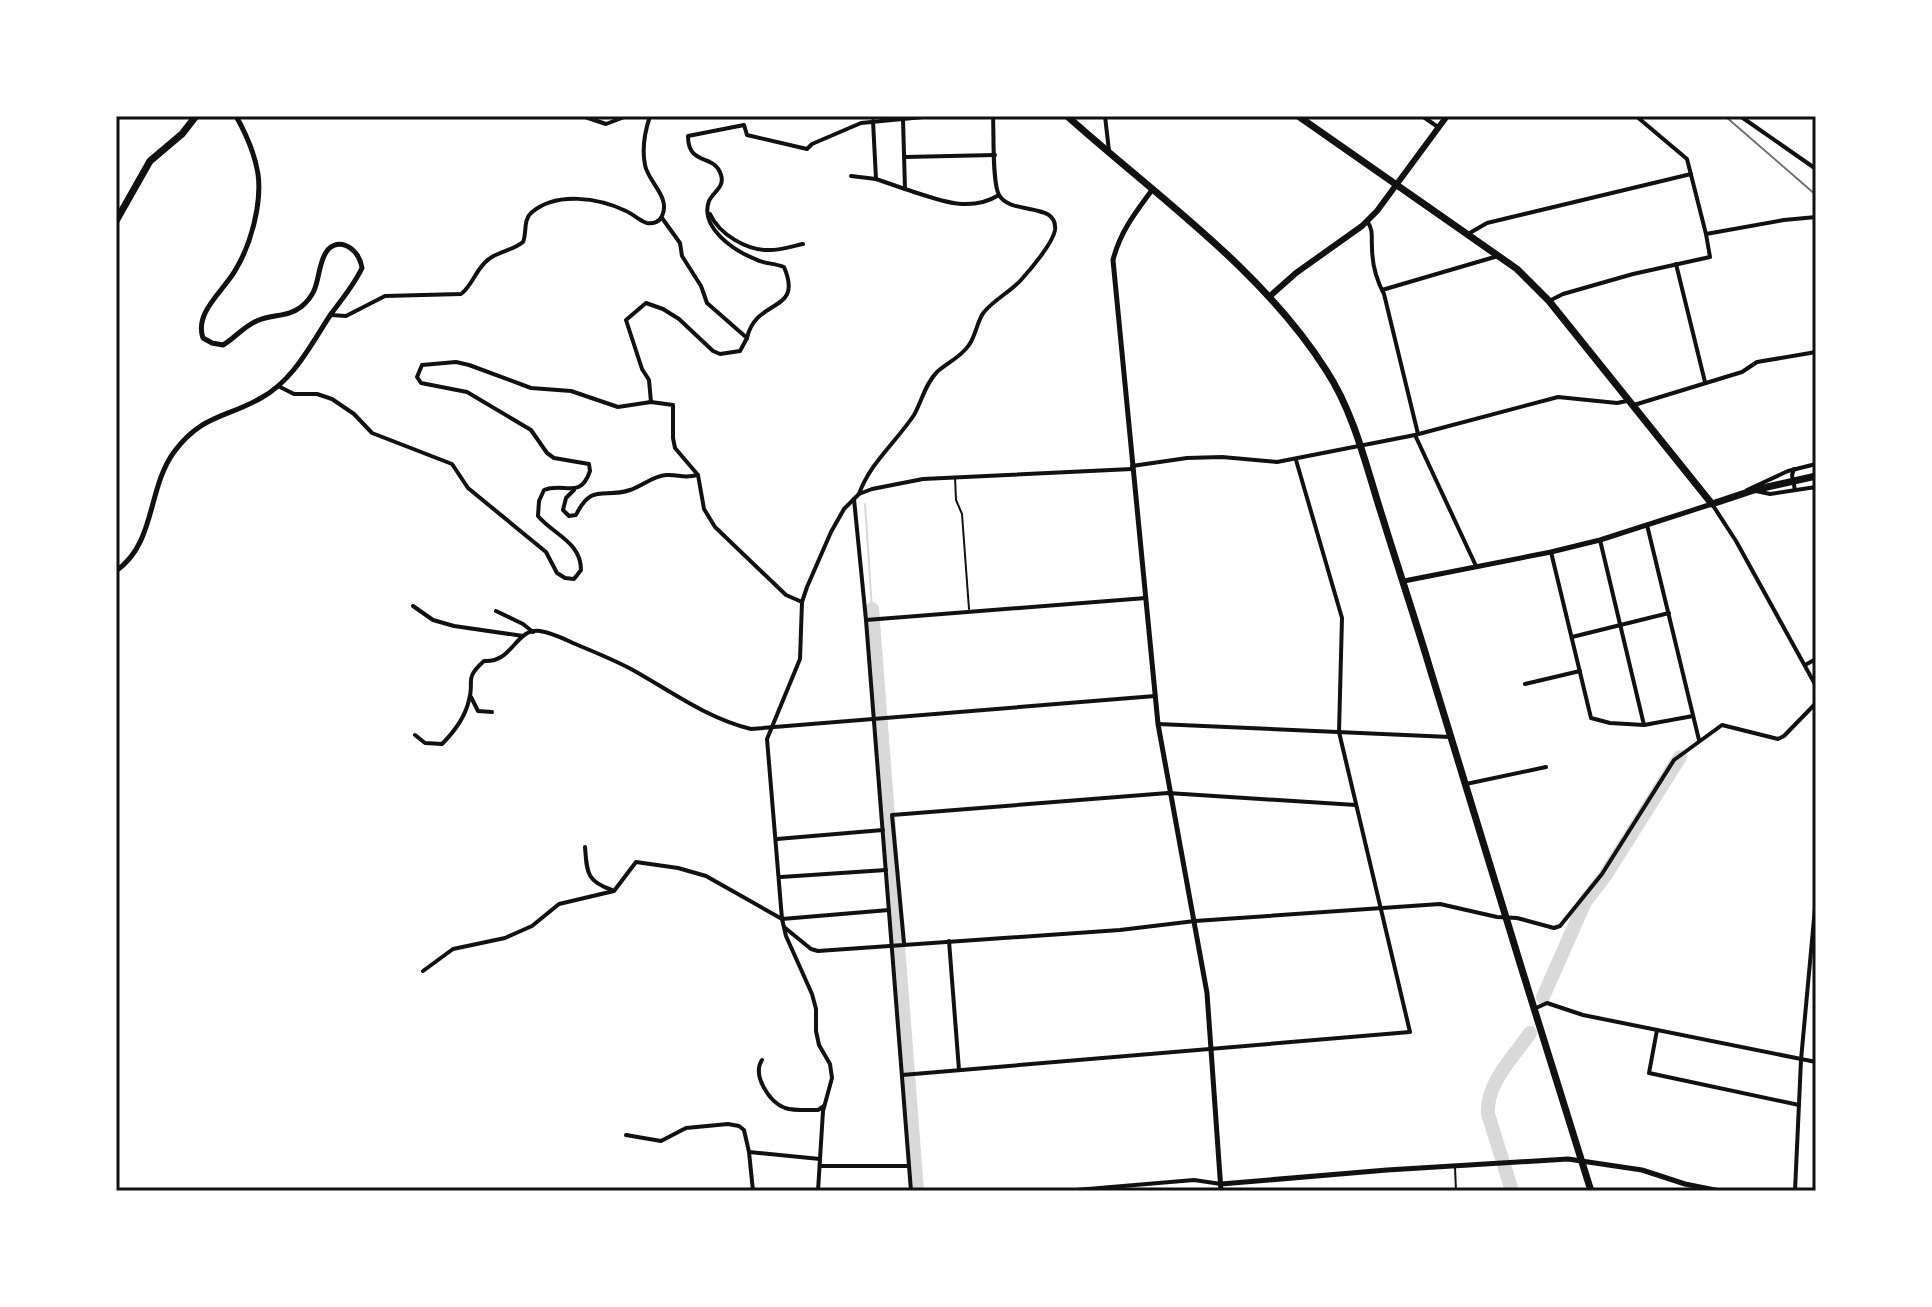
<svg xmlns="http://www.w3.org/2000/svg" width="1932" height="1307" font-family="Arial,sans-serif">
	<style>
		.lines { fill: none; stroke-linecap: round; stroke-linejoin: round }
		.stream { stroke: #d9d9d9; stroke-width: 2 }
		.river { stroke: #d9d9d9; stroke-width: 14 }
		.service { stroke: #111; stroke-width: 2 }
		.minor { stroke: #111; stroke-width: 4 }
		.tertiary { stroke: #111; stroke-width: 5 }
		.secondary { stroke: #111; stroke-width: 6 }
		.primary { stroke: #111; stroke-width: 7 }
		.trunk { stroke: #111; stroke-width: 7 }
		.rail { stroke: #707070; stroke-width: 2 }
		.neatline { fill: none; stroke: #111; stroke-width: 3 }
	</style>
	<rect width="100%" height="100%" fill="#fff"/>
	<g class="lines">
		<polyline class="stream" points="865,504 872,609"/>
		<g class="river">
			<polyline points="872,609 917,1191"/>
			<polyline points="1543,997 1585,902 1605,876 1680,757"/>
			<path d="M1512,1191L1488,1114C1486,1083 1513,1058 1530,1033"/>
		</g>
		<g class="service">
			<polyline points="955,477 956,500 962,514 969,609"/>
			<polyline points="1455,1167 1456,1191"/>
		</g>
		<g class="minor">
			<polyline points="582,116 606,124 627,116"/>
			<polyline points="1105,116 1109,151"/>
			<polyline points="1422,116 1438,127"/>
			<polyline points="1636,116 1687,159 1706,234 1784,220 1816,217"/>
			<polyline points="1740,116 1816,169"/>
			<path d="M903,119L905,189C937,199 968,214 999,195"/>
			<polyline points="873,121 876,179"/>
			<polyline points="905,157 995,155"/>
			<polyline points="851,176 876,179 905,189"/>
			<path d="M710,214C719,234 747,251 770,250C781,250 793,246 803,244"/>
			<path d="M1367,221C1374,231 1371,237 1372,247C1372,263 1377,281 1384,294L1418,434"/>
			<polyline points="1468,234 1487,223 1691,174"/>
			<polyline points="1676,264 1705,382"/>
			<polyline points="1382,290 1498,256"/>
			<polyline points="1549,301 1563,294 1633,274 1710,257 1706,234"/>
			<path d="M331,315L346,316L385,296L461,294C473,285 476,268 489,259C499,251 512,251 523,242C527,233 523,220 531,213C556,191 599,198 626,211C633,214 640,221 647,223C653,224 660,222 662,216C671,197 648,182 645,165C642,150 645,131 650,116"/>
			<path d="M747,338C756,297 804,314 784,267C774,263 764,264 755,259C735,251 699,228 709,201C713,192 725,187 721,175C715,153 688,167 688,136L744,125L747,135L807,149L812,144L861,123L934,116"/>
			<path d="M278,386L294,394H317L332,399L354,414L372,433L452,464L468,488L546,552L557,573L565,578L574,579L581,570C581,542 554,535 538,516L539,501L544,490C565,482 580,500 590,471L589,464L554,458L547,453L531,430L467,392L421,383L417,377L422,365L456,362L469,365L531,388L571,391L618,407L651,402L673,405V438L675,448L698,475L704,509L715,527L786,595L802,602"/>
			<polyline points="651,402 649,380 642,369 626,320 646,303 663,309 679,319 713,351 720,354 740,351 747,338 707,303 701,286 682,256 680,243 662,218"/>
			<polyline points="1634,405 1742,372 1757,362 1816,352"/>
			<polyline points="1415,435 1476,566"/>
			<polyline points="1132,466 1187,458 1222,457 1277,462 1415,435 1558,397 1617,403 1627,401"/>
			<polyline points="1794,469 1792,475 1795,490"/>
			<path d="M574,490L566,498L563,510L569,516L576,515C592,482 604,499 630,490C642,486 653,476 666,475C679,474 682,479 698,475"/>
			<polyline points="1747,490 1788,471 1816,464"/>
			<polyline points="1756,491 1770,494 1816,487"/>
			<path d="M859,494C870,463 896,442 914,415C922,401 925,384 937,372C947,363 961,357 969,345C976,335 977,321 984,312C995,299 1010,292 1021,280C1030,270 1053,243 1055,230C1058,201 1011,216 999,195C992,183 994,132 993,116"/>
			<polyline points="854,499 866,620 911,1191"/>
			<polyline points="1712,504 1736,541 1816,686"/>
			<polyline points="1647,525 1699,740"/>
			<polyline points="1600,540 1644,725 1693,716"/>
			<polyline points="1551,552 1591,718 1610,723 1644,725"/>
			<polyline points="413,606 433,620 454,626 523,636"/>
			<polyline points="496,611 523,624 533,632"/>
			<polyline points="866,620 1146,598"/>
			<polyline points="1572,637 1669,613"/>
			<polyline points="1805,665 1816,659"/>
			<polyline points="1525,684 1580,671"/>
			<polyline points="471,697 478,711 492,712"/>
			<polyline points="1158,724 1450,737"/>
			<path d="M415,735L425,743L442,744C454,732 465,718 469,700C475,680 463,680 484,661C513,663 515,628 540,631C554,633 568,641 580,646C597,653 614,660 631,669C671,691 706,718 751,729L1155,696"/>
			<polyline points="1466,784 1546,767"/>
			<polyline points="777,839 883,830"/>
			<path d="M585,847C587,872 586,881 612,890"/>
			<polyline points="781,877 886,870"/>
			<polyline points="784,927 811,949 818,951 1120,930 1195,921 1440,904 1497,917 1517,918 1554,928 1560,926 1602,874 1674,760 1722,725 1778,739 1784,736 1816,703"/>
			<polyline points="949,941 959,1070"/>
			<polyline points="904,943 892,815 1168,793 1356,805"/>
			<polyline points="423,971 453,949 505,938 532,926 559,904 614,891 636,862 678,868 706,876 782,919 889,910"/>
			<polyline points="1536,1008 1547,1003 1583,1015 1816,1062"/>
			<polyline points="1657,1030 1649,1073 1799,1105"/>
			<path d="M762,1060C752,1075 769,1102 785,1108C795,1111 808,1110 818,1110L824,1106"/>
			<polyline points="902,1075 1410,1032 1339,732 1342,618 1296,460"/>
			<polyline points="626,1135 661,1141 686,1128 728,1124 739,1126 744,1130 749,1152 820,1159"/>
			<polyline points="749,1152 753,1191"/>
			<polyline points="820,1166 909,1166"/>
			<polyline points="818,1191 823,1111 832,1078 830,1064 819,1045 816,1031 816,1009 812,994 786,936 782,919 767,739 800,659 802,602 807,587 831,532 844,509 859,494 872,489 923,479 1132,469"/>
			<polyline points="1064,1191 1194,1180 1221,1184"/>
			<polyline points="1795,1191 1801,1060 1816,897"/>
		</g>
		<g class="tertiary">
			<path d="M1152,190C1135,213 1120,232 1113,260L1158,724L1207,993L1221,1191"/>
			<path d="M116,571C156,543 147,489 174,452C201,415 226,418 261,398C294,380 311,344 331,314C342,299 354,285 362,268C359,246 334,234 324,256C315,277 321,290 301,307C288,317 273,314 259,320C245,325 235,338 223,345L212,343L203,338C194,312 224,291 236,269C251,244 262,203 258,174C255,155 245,132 236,116"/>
			<polyline points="1404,581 1551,552 1600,540 1712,504"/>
			<polyline points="1221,1184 1387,1170 1568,1159 1642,1170 1685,1184 1720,1191"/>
		</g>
		<polyline class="secondary" points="1269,297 1296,273 1362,226 1377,211 1447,116"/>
		<polyline class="primary" points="1298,116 1517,269 1549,301 1712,504 1754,490 1816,476"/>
		<g class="trunk">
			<path d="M1067,116C1155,195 1262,269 1326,370C1355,414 1367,470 1383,519C1399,571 1416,621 1431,672C1483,846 1537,1018 1591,1191"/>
			<polyline points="116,221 150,161 182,134 196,116"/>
		</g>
		<polyline class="rail" points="1725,116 1816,195"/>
	</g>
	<rect width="1932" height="1307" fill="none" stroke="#ffffff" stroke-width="236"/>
	<rect x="118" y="118" width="1696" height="1071" class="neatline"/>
</svg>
